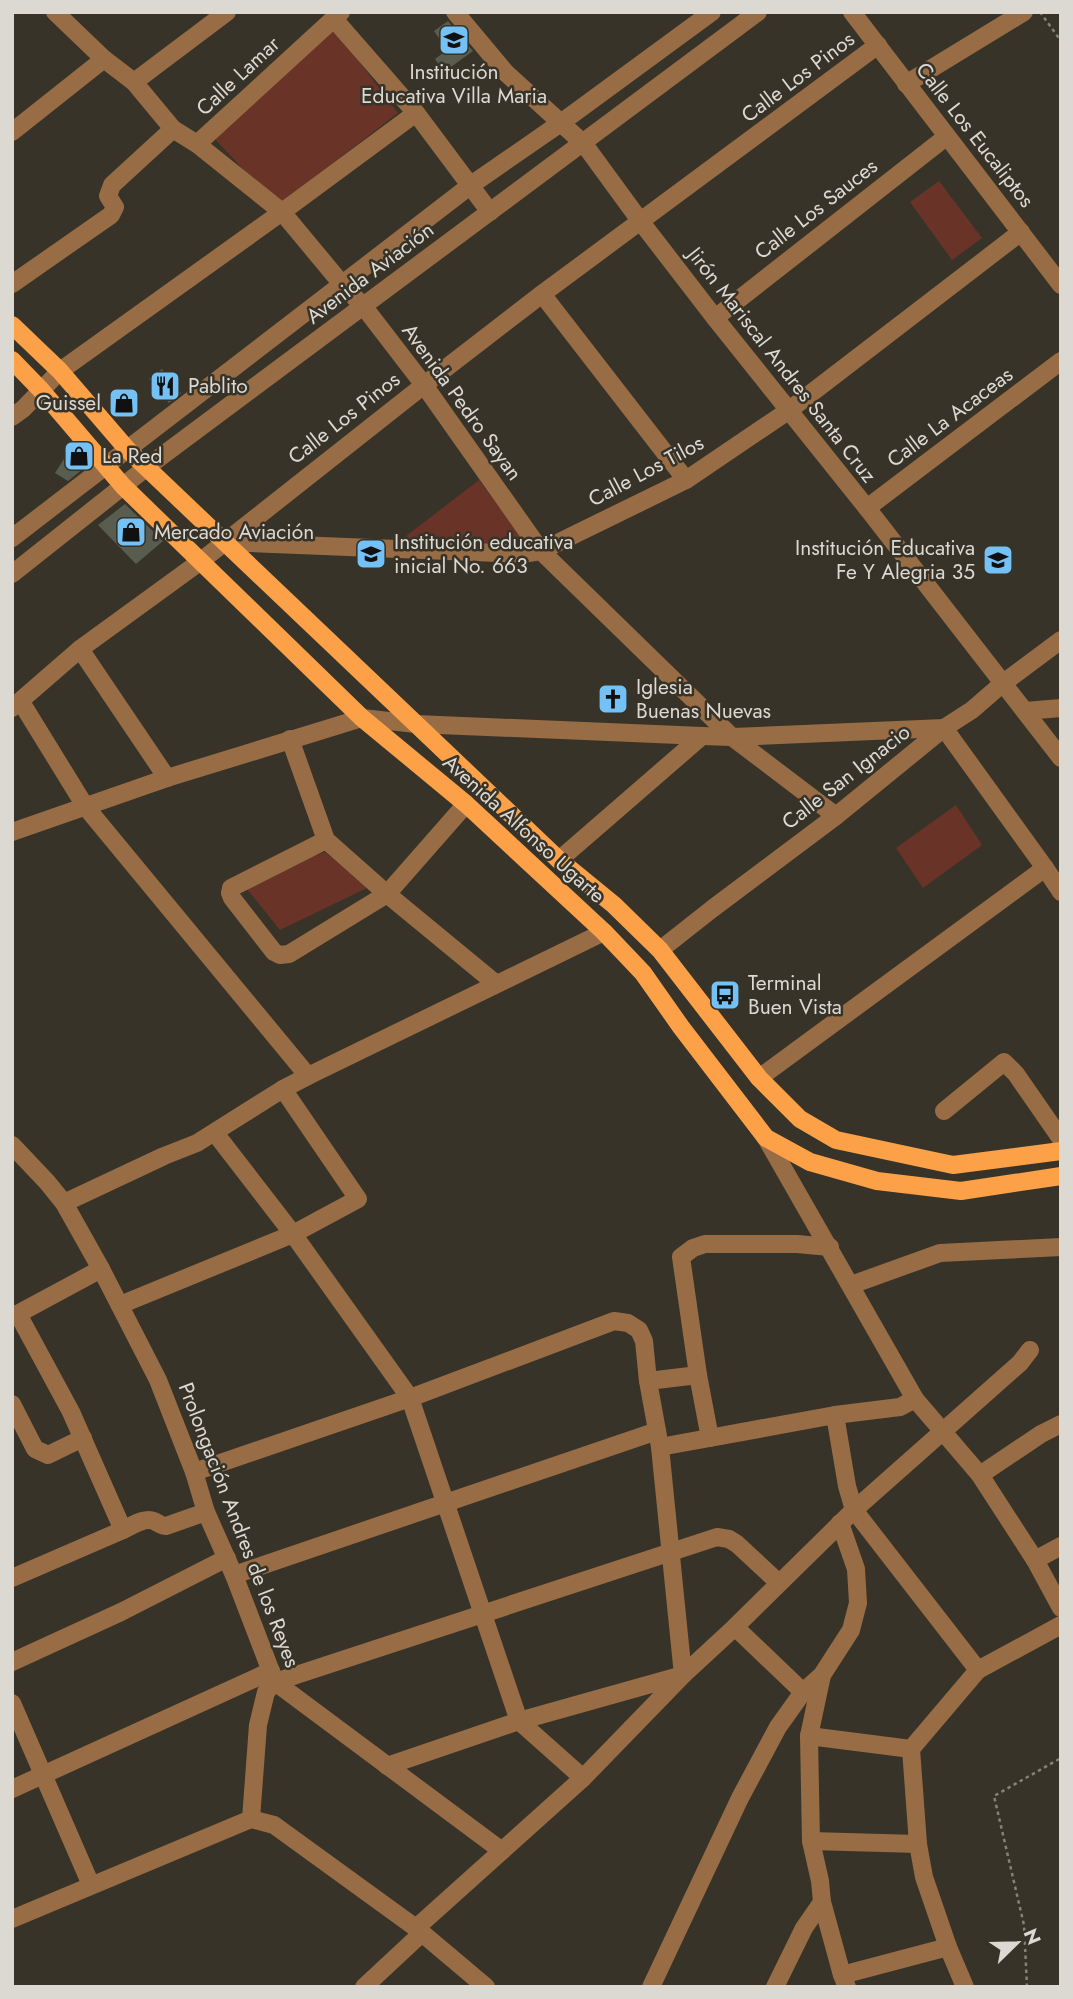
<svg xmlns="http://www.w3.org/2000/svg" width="1073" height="1999" font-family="Jost,sans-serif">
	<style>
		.green { fill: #6a3328 }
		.building { fill: #595d50 }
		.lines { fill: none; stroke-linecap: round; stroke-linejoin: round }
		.path { stroke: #858278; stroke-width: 2.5; stroke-dasharray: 3.5 3.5; stroke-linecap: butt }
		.minor { stroke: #986c45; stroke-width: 18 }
		.major { stroke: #fca148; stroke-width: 18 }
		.labels { text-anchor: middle; stroke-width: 5; stroke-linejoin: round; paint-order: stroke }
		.poi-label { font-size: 21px; fill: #dbd9d2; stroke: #373328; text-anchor: start }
		.street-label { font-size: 21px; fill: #dbd9d2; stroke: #373328 }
	</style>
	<rect width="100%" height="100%" fill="#373328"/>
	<g class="green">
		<polygon points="333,27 398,113 277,206 214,138"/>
		<polygon points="939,181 982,238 952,260 910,202"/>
		<polygon points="479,480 526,544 522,548 397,543"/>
		<polygon points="956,805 982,845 923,888 896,848"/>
		<polygon points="325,852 367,888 280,930 242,883"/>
	</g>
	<g class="building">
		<polygon points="448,21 473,51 444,72 435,59 447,50 434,31"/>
		<polygon points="162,369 181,393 169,403 149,379"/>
		<polygon points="129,389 138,402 119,417 109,404"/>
		<polygon points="73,445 89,464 68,481 55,473"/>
		<polygon points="125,504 163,541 136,564 98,525"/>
		<polygon points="603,685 624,686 623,713 602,712"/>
	</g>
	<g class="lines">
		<g class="path">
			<polyline points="1040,12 1061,41"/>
			<polyline points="1027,1987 1024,1925 994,1796 1061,1758"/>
		</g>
		<g class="minor">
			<polyline points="55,12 104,59 134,82 173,129 197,144 282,212 341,283 364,307 424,385 541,551 732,737 836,816"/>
			<polyline points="455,12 506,73 584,144 641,222 715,318 867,508 1061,758"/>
			<polyline points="852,12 1061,285"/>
			<polyline points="334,19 416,113 490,212"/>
			<polyline points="134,82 227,12"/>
			<polyline points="906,84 1024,12"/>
			<polyline points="12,132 104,59"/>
			<polyline points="197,144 341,12"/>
			<polyline points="12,284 111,215 115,207 108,196 112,185 173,129"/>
			<polyline points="542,294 686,480"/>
			<polyline points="715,318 946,137"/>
			<polyline points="12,417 23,409 60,371 282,212 416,113"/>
			<polyline points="867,508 1061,361"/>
			<polyline points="12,538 471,185 562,122 712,12"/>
			<polyline points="223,542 522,554 541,551 686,480 788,411 1021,232"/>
			<polyline points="12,574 147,467 758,12"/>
			<polyline points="80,649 167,778"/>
			<polyline points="21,702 85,806 308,1076"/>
			<polyline points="12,708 80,649 201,561 424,385 542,294 878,45"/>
			<polyline points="1025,711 1061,708"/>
			<polyline points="290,739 326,840 387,894 495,983"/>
			<polyline points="12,832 167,778 362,718 416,724 702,736 732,737 944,728 1045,868 1061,892"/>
			<polyline points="326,840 231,888 230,893 232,898 274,952 280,955 289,954 387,894 466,804"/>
			<polyline points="559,860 702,736"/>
			<polyline points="660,950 712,909 836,816 944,728 972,710 1002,684 1061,640"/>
			<polyline points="759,1078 1045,868"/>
			<polyline points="944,1111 1004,1062 1016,1074 1061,1139"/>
			<polyline points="215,1133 293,1234 410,1398 519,1721 583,1778"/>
			<polyline points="766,1138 915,1399 980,1475 1035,1560 1061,1608"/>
			<polyline points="12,1145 47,1182 64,1203 101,1269 158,1380 194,1472 206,1512 234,1575 275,1682 502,1851"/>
			<polyline points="64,1203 164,1156 197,1143 283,1089 308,1076 604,932"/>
			<polyline points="851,1285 940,1253 1061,1247"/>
			<polyline points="120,1305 293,1234 358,1199 283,1089"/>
			<path d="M18,1314L71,1412L123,1530C132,1526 144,1517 154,1521C158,1523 162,1526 166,1526L206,1512"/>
			<polyline points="12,1317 101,1269"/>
			<polyline points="1030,1350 1020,1363 854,1510 978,1670 1061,1625"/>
			<polyline points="648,1381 698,1375"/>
			<polyline points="12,1404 35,1449 48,1455 83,1438"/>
			<polyline points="710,1438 698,1375 681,1257 693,1248 705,1244 797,1244 830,1247"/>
			<polyline points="660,1447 835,1415 900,1407 915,1399"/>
			<polyline points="194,1472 410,1398 614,1321 628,1323 639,1330 644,1341 648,1381 660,1447 683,1675 583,1778 416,1928"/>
			<polyline points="980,1475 1041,1434 1061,1424"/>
			<polyline points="1035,1560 1061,1546"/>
			<polyline points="234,1575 657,1431"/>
			<polyline points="12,1578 123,1530"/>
			<polyline points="735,1627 803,1692"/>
			<polyline points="12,1662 121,1612 227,1558"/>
			<polyline points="12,1703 91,1885"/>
			<polyline points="809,1736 822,1675"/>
			<polyline points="387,1766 519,1721 683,1675 735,1627 854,1510 847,1486 835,1415"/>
			<polyline points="12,1789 271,1671"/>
			<polyline points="251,1819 258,1725 266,1692 275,1682 717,1537 729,1539 737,1544 779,1583"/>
			<polyline points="811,1841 918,1844"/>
			<polyline points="12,1919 251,1819 274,1825 416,1928 486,1987"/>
			<polyline points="842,1975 948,1947"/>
			<polyline points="364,1987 422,1933"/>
			<polyline points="651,1987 740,1798 778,1727 803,1692 822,1675 851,1630 858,1603 856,1569 840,1523"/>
			<polyline points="775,1987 804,1928 822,1902"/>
			<polyline points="847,1987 842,1975 822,1902 820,1881 811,1841 809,1736 911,1749"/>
			<polyline points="965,1987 948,1947 924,1877 918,1844 911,1749 978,1670"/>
		</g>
		<g class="major">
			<polyline points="12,325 60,371 127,449 559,860 614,905 660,950 759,1078 800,1119 836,1140 953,1165 1061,1151"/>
			<polyline points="12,360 41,390 123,486 362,718 466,804 604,932 643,973 681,1027 766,1138 810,1162 877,1181 961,1191 1061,1176"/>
		</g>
	</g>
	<defs>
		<g id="school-square" transform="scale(1.575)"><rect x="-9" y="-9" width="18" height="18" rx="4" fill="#73c1f5" stroke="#373328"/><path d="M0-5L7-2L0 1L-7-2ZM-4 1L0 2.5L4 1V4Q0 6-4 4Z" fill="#111"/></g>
		<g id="restaurant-square" transform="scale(1.575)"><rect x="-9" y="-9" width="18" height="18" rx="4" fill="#73c1f5" stroke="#373328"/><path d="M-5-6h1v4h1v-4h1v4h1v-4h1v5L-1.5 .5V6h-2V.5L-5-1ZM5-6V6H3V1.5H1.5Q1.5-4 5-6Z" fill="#111"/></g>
		<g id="shop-square" transform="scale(1.575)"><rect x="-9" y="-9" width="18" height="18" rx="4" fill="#73c1f5" stroke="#373328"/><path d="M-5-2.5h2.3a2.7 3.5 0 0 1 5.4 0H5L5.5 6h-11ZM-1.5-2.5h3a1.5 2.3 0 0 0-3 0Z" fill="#111"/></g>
		<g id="church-square" transform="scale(1.575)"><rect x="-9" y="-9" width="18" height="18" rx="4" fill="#73c1f5" stroke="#373328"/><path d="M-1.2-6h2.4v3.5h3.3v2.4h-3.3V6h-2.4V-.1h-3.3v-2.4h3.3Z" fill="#111"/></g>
		<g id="bus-square" transform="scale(1.575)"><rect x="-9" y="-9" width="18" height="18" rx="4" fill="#73c1f5" stroke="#373328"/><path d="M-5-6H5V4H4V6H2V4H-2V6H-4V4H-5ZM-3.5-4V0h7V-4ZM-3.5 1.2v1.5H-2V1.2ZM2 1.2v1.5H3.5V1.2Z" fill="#111"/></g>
	</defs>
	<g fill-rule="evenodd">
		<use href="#school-square" x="454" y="40"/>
		<use href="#restaurant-square" x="165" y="386"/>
		<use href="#shop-square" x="124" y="403"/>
		<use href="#shop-square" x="79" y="456"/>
		<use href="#shop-square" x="131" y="532"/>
		<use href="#school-square" x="371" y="554"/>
		<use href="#school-square" x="998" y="560"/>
		<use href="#church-square" x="613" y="699"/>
		<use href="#bus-square" x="725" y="995"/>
	</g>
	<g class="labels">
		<g class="poi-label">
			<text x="454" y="79" text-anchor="middle">Institución<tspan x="454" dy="24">Educativa Villa Maria</tspan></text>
			<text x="188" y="393">Pablito</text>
			<text x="101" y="410" text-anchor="end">Guissel</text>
			<text x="102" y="463">La Red</text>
			<text x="154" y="539">Mercado Aviación</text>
			<text x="394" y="549">Institución educativa<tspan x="394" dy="24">inicial No. 663</tspan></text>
			<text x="975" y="555" text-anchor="end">Institución Educativa<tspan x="975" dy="24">Fe Y Alegria 35</tspan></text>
			<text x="636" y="694">Iglesia<tspan x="636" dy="24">Buenas Nuevas</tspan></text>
			<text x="748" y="990">Terminal<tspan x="748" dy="24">Buen Vista</tspan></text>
		</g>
		<g class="street-label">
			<text transform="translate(238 76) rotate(-43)" y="7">Calle Lamar</text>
			<text transform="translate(798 77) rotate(-37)" y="7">Calle Los Pinos</text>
			<text transform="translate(975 135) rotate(52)" y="7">Calle Los Eucaliptos</text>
			<text transform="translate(816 209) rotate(-38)" y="7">Calle Los Sauces</text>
			<text transform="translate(370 273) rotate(-37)" y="7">Avenida Aviación</text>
			<text transform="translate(782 365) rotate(52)" y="7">Jirón Mariscal Andres Santa Cruz</text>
			<text transform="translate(462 402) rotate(54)" y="7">Avenida Pedro Sayan</text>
			<text transform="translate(950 417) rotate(-37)" y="7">Calle La Acaceas</text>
			<text transform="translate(344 418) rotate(-38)" y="7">Calle Los Pinos</text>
			<text transform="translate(646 471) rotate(-28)" y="7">Calle Los Tilos</text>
			<text transform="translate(846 777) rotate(-38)" y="7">Calle San Ignacio</text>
			<text transform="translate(524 829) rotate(42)" y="7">Avenida Alfonso Ugarte</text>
			<text transform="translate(239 1525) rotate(69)" y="7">Prolongación Andres de los Reyes</text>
		</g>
	</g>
	<rect width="1073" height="1999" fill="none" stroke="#dbd9d2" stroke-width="28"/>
	<g transform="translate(1017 1943) rotate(67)" stroke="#373328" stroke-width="5" paint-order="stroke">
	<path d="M0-5L12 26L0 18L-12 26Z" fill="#dbd9d2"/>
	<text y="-10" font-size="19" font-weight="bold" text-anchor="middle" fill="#dbd9d2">N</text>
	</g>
</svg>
